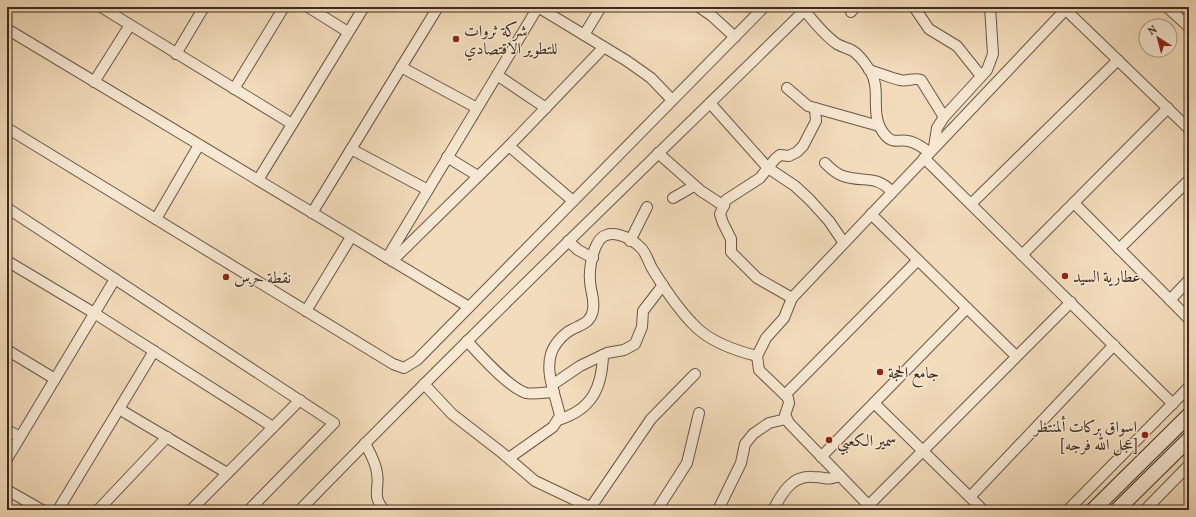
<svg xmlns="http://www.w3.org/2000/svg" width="1196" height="517" font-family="Vollkorn,Amiri,serif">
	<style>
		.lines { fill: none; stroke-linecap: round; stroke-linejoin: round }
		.street-casing { stroke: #6b5646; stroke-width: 12 }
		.secondary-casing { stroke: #3e2a1e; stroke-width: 16 }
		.street { stroke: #f7e8d3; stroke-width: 10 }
		.secondary { stroke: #f7e8d3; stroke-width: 14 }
		.poi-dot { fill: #8f2418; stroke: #f7e8d3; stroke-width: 1.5 }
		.labels { text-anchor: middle; stroke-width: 3; stroke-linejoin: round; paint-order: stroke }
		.poi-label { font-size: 16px; fill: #3e2a1e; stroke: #f7e8d3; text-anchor: start }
	</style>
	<rect width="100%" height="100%" fill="#f3dcbc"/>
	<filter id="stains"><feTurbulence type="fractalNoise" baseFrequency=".005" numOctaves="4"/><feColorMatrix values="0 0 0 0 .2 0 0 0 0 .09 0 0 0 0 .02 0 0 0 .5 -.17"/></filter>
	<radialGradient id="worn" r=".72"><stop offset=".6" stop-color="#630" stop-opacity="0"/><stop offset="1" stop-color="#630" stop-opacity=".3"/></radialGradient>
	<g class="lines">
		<g class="street-casing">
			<g id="street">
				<polyline points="101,7 292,124"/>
				<polyline points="308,7 348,32"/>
				<polyline points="538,7 627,61 651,78 672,100"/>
				<polyline points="699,7 712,16 735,37"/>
				<polyline points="914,7 929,29 957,46 981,76"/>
				<polyline points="1167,7 1189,27"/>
				<polyline points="1066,10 1189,129"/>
				<path d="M805,11C814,22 824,35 837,44C842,47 848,48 853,51C861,56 866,65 871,72C882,92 868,117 886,136C893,144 900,139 908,141C916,142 923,148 929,152"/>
				<polyline points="851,12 855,7"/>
				<polyline points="7,29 469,307"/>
				<polyline points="584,35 601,7"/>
				<polyline points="176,54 204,7"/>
				<polyline points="401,67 477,108"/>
				<path d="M869,70C880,73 890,78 900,80C907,82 914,77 921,80L944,117"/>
				<polyline points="497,75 546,108"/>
				<polyline points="94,82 130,25"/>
				<polyline points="787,88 808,106 879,126"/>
				<polyline points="234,89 284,7"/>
				<polyline points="710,103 768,168 795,186 810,200 829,221 844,243"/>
				<polyline points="7,128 393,364 404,368 417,360 764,7"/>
				<polyline points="509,146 573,201"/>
				<polyline points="934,147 937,128 944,117 987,70 993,54 990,7"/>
				<polyline points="351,149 428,190"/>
				<polyline points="658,153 701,191 724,206"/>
				<polyline points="447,157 478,176"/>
				<polyline points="924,158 1173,404"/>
				<path d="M825,163C830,168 836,174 843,176C863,183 876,174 892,192"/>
				<polyline points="258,180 364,7"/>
				<polyline points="673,198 694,186"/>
				<polyline points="1074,203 1189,319"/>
				<polyline points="971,204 1118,60"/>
				<polyline points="7,208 334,423 249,510"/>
				<polyline points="312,213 438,7"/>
				<polyline points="871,214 1016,356"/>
				<polyline points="156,219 199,145"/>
				<polyline points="568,241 578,250 593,258"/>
				<polyline points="630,241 647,207"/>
				<polyline points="1119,249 1189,180"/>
				<polyline points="1022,255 1168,108"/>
				<polyline points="387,258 538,7"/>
				<polyline points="7,261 94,313 273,427"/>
				<polyline points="392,261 509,146 604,47"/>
				<polyline points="792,298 757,278 731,252 731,239 723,223 720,214 726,200 760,178 775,159 780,155 789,156 797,152 803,146 816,121 815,108"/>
				<polyline points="1170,300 1189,280"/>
				<polyline points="306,311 351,237"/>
				<path d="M467,341C480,355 508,387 526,393C534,395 546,392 554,392"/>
				<polyline points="7,350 55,379"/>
				<polyline points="424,384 452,414 501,452 535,481 596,510"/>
				<polyline points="552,385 580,366 607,353 624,350 635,344 642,327 643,311 663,285"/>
				<polyline points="785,395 918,260"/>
				<polyline points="874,403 983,510"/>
				<polyline points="119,409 227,473"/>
				<path d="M558,420C591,410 602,389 603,355"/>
				<polyline points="7,430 20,437"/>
				<path d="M365,443C370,453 376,463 377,473C380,489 371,495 384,510"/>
				<polyline points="821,457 967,308"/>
				<path d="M509,458L553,427L560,416C556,396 545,374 551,354C554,344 564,333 573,329C583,324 591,322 593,310C595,299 590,290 590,280C589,270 592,253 597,244C606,225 631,237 642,249C647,255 649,264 653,270C666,291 680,312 697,328C713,343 737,351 757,356"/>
				<polyline points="7,459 115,279"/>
				<polyline points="7,490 42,510"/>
				<polyline points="970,497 1114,345"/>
				<polyline points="869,505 1071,302"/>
				<polyline points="591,507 651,419 695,374"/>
				<polyline points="58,510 154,351"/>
				<polyline points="98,510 167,437"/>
				<polyline points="191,510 300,400"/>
				<path d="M300,510C466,339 638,174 808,7"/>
				<polyline points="657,510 687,463 699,413"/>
				<polyline points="718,510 741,463 745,444 753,434 769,423 786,419"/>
				<path d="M773,510C782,493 792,475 813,477C828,477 824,481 840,476"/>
				<polyline points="873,510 789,423 785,415 789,403 788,398 759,370 757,356 766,338 784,318 792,298 1068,7"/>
				<polyline points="1068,510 1189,387"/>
				<polyline points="1145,510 1189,465"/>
			</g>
		</g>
		<g class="secondary-casing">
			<g id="secondary">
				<polyline points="1093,510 1189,415"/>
				<polyline points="1117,510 1189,439"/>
			</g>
		</g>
		<use href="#street" class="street"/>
		<use href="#secondary" class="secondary"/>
	</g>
	<g class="poi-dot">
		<circle cx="456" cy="39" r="4"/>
		<circle cx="1065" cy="276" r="4"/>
		<circle cx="226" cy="277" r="4"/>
		<circle cx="880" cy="372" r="4"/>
		<circle cx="1145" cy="435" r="4"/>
		<circle cx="829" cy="440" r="4"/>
	</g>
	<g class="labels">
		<g class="poi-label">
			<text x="464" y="36">شركة ثروات<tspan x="464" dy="18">للتطوير الاقتصادي</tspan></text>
			<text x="1073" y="282">عطارية السيد</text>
			<text x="234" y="283">نقطة حرس</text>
			<text x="888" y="378">جامع الحجة</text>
			<text x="1137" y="432" text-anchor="end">اسواق بركات ألمنتظر<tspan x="1137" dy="18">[عجل الله فرجه]</tspan></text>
			<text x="837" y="446">سمير الكعبي</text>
		</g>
	</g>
	<rect width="1196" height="517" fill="none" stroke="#f3dcbc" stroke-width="24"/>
	<rect x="8" y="8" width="1180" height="501" fill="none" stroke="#3e2a1e" stroke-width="2"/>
	<rect x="12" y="12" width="1172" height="493" fill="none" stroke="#3e2a1e"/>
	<g transform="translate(1158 38) rotate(324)"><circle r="19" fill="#f7e8d3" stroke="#ad9c8b"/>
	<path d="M0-3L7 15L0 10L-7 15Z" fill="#8f2418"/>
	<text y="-6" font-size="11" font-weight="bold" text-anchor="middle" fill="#3e2a1e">N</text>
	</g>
	<rect width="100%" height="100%" filter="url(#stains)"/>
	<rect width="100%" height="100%" fill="url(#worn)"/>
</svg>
